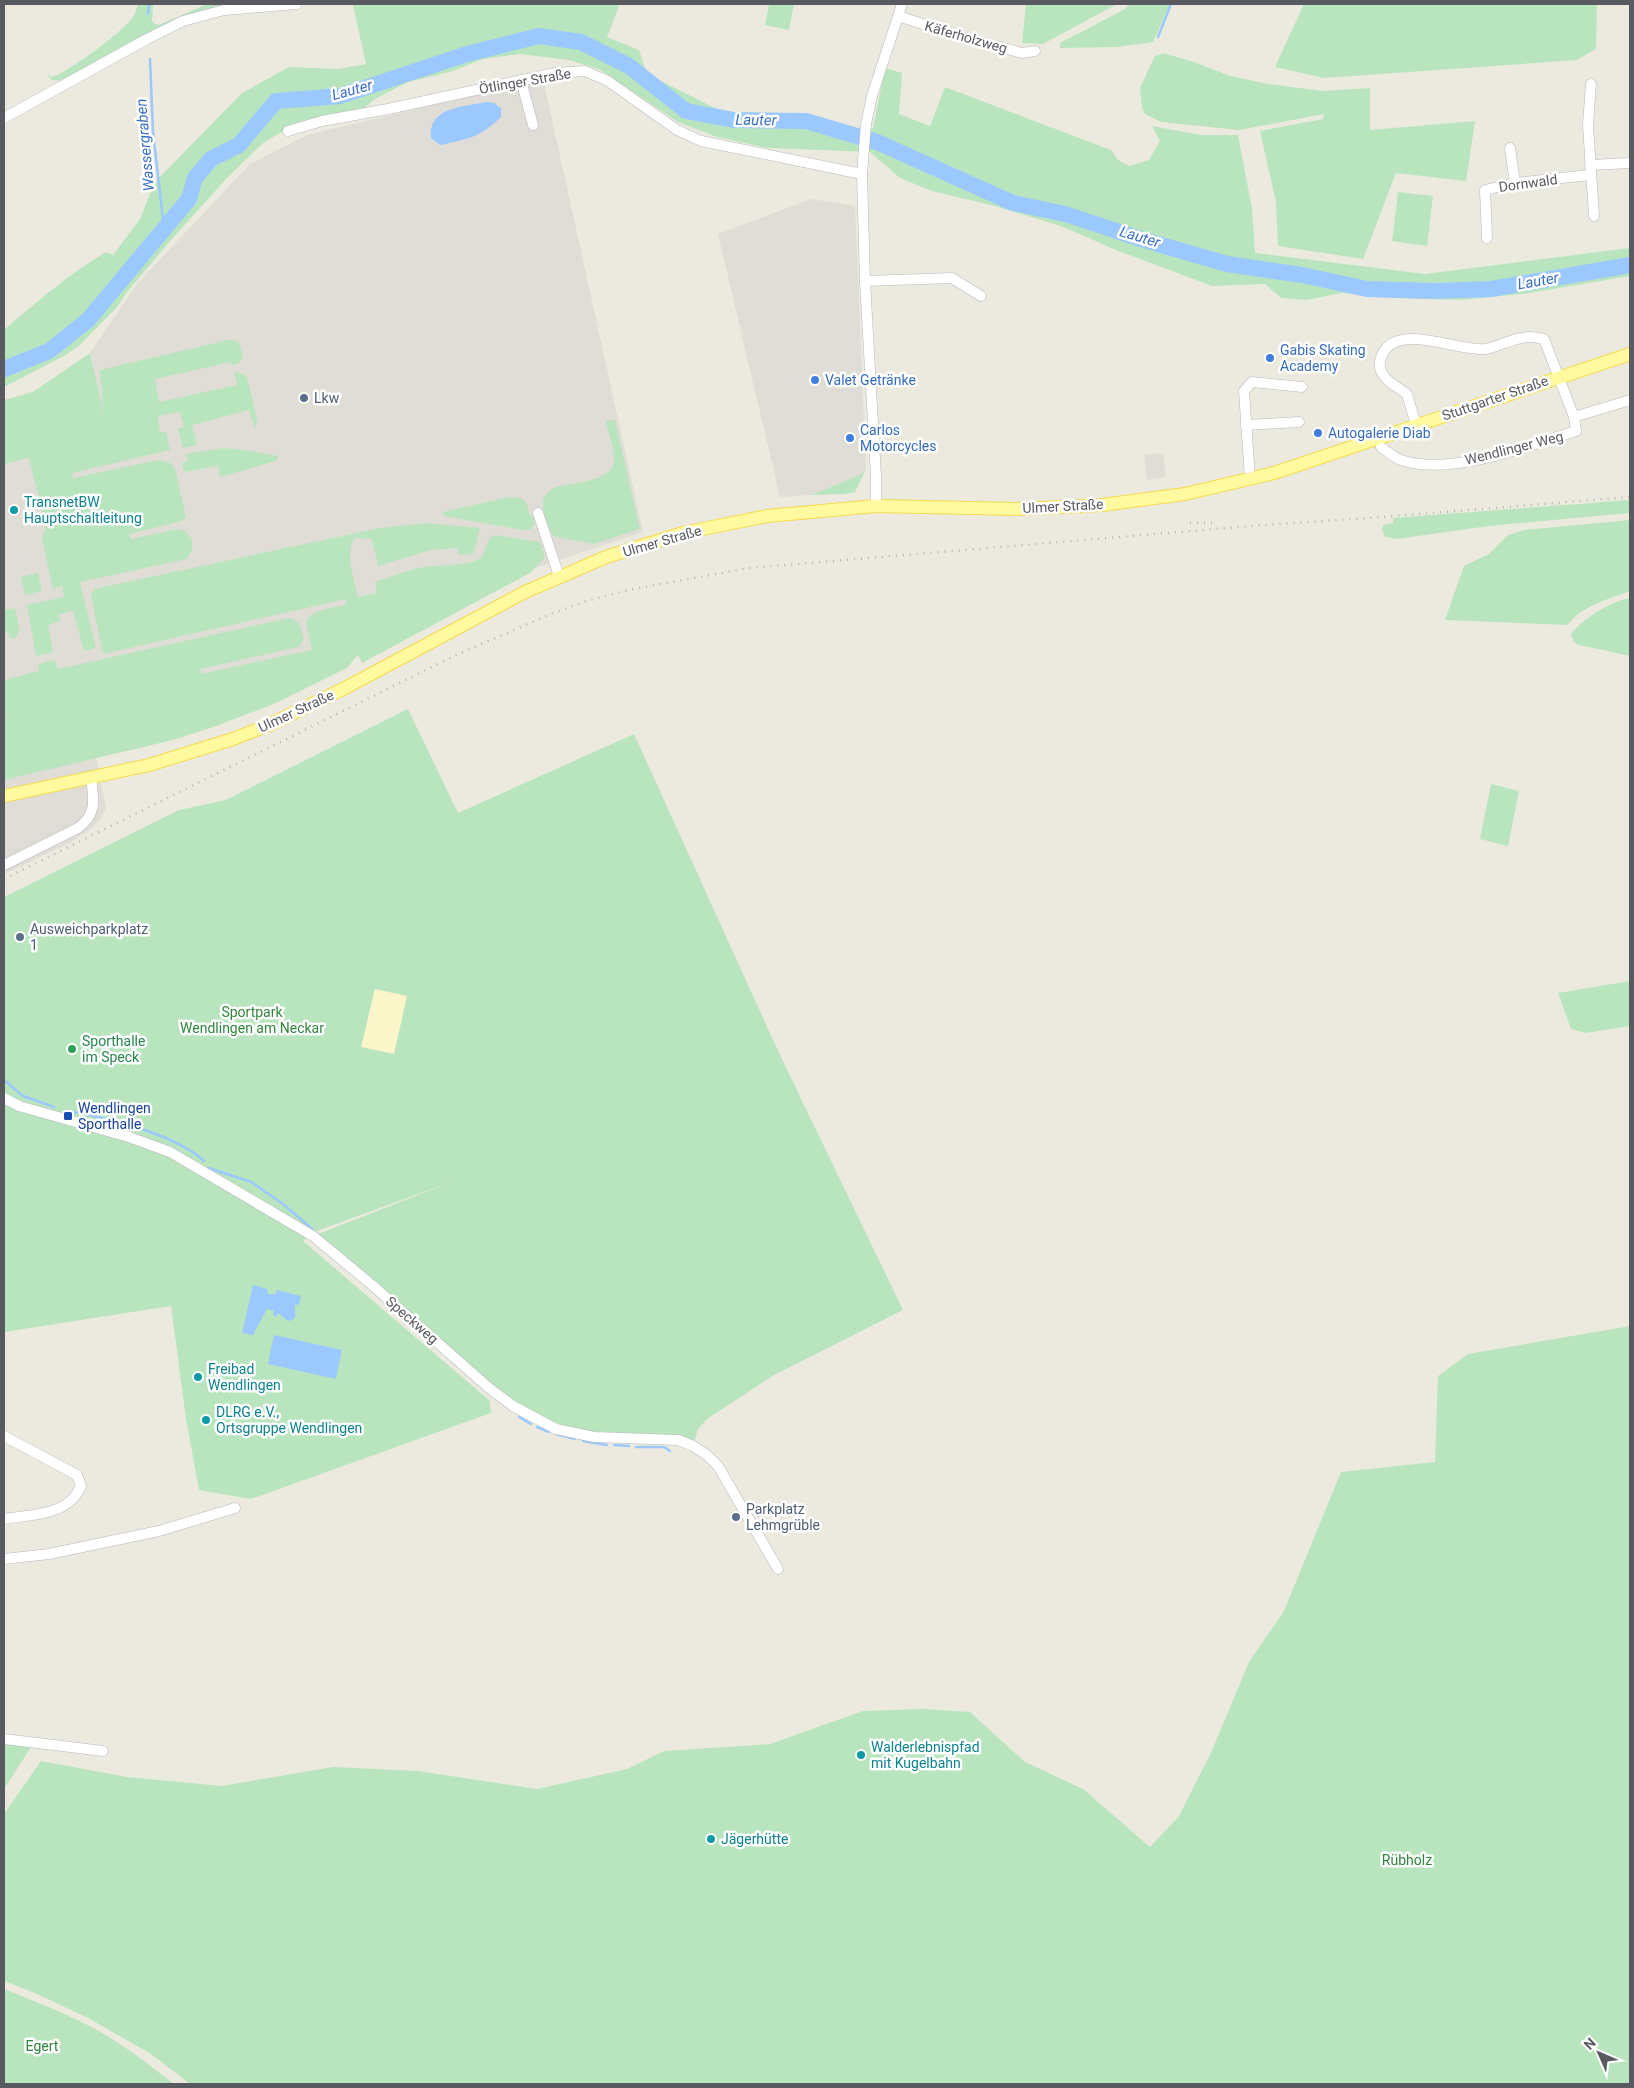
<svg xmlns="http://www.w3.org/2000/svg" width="1634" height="2088" font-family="Roboto,sans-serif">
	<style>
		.industrial { fill: #dfddd6 }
		.green { fill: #b9e5be }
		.sand { fill: #fbf5ca }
		.water { fill: #9bc8ff }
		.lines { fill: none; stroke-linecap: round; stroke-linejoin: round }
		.stream { stroke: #9bc8ff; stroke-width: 2.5 }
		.river { stroke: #9bc8ff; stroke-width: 16 }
		.minor-casing { stroke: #b7b8be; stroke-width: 11 }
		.major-casing { stroke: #f7da4c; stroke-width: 14 }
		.minor { stroke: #fff; stroke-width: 10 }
		.major { stroke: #fffaa0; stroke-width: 12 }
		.rail { stroke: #b2b3b3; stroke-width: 2.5; stroke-dasharray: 1 6; stroke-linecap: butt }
		.shop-dot { fill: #3f7fe0; stroke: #fff; stroke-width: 2 }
		.service-dot { fill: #5c6f8a; stroke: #fff; stroke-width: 2 }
		.culture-dot { fill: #0f9aa8; stroke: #fff; stroke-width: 2 }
		.leisure-dot { fill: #2e9e5b; stroke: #fff; stroke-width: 2 }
		.transit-dot { fill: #1a4fb4; stroke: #fff; stroke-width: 2 }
		.labels { text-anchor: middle; stroke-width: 5; stroke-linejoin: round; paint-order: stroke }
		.street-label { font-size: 14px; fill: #585a60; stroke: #fff }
		.shop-label { font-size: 14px; fill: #366cbe; stroke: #fff; text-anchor: start }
		.service-label { font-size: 14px; fill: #4e5e75; stroke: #fff; text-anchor: start }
		.culture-label { font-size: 14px; fill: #0d838f; stroke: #fff; text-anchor: start }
		.park-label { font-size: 14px; fill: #31863e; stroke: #fff }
		.leisure-label { font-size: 14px; fill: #27864d; stroke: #fff; text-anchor: start }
		.transit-label { font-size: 14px; fill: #164399; stroke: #fff; text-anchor: start }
		.water-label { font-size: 15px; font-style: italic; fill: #3a6fc6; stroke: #fff }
	</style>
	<rect width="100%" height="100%" fill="#eceade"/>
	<g class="industrial">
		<polygon points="543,79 643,532 491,583 96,757 106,808 100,820 91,829 69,843 4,874 4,446 105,420 90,353 137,284 250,164 307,135"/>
		<polygon points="811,199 855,206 866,469 860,475 811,495 780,497 718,234"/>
		<polygon points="1163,453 1166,477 1147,480 1144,455"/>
	</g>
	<g class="green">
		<path d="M138,4H153L152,21L155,24L159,25L207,4H254L207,10L63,81L52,80L46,73L52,77C69,72 126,30 134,15C136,12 137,7 138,4Z"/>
		<path d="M362,4H512L513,5L520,4H620L607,37L639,50L647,74L723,112L785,113L858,130L873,128L885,68L902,73L899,114L930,126L945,87L1111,150L1118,160L1129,166L1149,160L1160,141L1152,126L1201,135H1238L1252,209L1255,253L1425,274L1630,248V276L1530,293L1461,300L1391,298L1342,293L1306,300L1281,298L1265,284L1212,286L1116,250L1061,226L991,205L932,191L900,178L870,152L768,148L717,137L678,122L599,69L569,60L520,54L483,59L450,72L408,82L375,99L363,109L291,127L264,142L227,178L171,240L127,292L117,307L80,345L64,356L4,387L5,329C37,302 70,273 106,252L113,255L140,219L155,182L242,93L289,67L338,69L366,64L353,5Z"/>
		<polygon points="769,4 794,4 789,30 765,25"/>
		<polygon points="1026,4 1117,4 1043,44 1022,43"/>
		<polygon points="1130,4 1170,4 1153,42 1117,47 1060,48 1060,43 1125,9"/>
		<polygon points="1304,4 1597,4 1596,49 1577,60 1324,78 1275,67"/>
		<polygon points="1163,53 1197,63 1230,76 1268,84 1323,91 1370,88 1370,130 1475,121 1466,181 1396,173 1363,259 1278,246 1276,202 1260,131 1323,119 1324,114 1239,130 1161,122 1145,114 1142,108 1140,88 1155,56"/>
		<polygon points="1398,192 1433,196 1427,246 1392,241"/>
		<polygon points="228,340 235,340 239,342 243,357 238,364 232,365 231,362 155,379 159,402 237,385 234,372 244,374 247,377 257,419 255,429 249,410 192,425 197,445 183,448 178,428 184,427 180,412 158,416 160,432 166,432 170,450 72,473 73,478 159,460 170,463 175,468 186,517 182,521 129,534 131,539 178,529 185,531 192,539 192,549 187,559 80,582 96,648 84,651 73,611 59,614 60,621 48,625 53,652 36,656 27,605 64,597 62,586 53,589 42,538 46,526 29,458 4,464 4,400 33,392 90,353 104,414 100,370"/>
		<path d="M615,420L640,529L594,544L553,536C546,518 533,498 556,487C573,483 613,481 614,461C615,451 608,432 606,421Z"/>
		<polygon points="223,448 252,451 278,456 276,461 220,477 218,466 184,472 182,463 188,461 186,454"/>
		<polygon points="866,469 855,492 844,494 811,495 860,475"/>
		<polygon points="509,497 519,498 526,501 530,516 534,518 534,525 531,529 522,530 444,516 443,512"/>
		<polygon points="1630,500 1630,513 1489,526 1397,539 1385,537 1382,530 1383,525 1393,523 1393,518"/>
		<path d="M1630,520V591C1610,599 1580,606 1568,625L1445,620L1464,566L1489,554L1508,535L1524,530Z"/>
		<path d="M427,523L480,528L475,549L472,554L459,555L458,548L430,550L378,566L372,539L354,538C345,556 354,578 358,597L377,593L375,582C391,577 408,570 424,567C441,565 460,566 475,561C488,557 483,540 495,535L540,542L545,557L530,573L362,663L358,655L347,668L274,704L219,725L173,740L4,780V719L6,718L4,707V680L39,671L38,664L55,660L58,669L289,618C301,621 301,628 304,639L299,647L200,669L201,674L312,650L306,622C311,609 335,608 347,604L346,599L103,654L91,596L94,589L380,528Z"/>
		<polygon points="38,573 42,591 25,595 21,577"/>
		<path d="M1630,598V656L1579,645L1574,642L1571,634C1584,618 1609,602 1630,598Z"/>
		<polygon points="15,608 20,631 15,638 10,639 8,631 4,632 4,610"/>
		<polygon points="408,709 458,813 634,734 779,1053 903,1310 774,1375 707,1419 698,1429 693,1446 556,1429 513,1406 313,1236 451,1182 314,1232 303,1241 490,1401 491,1413 251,1499 199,1490 186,1419 171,1306 4,1332 4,897 179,810 226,800"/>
		<polygon points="1491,784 1519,791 1508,846 1480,839"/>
		<polygon points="1630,981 1630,1026 1586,1033 1571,1029 1558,993"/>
		<polygon points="1630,1326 1630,2084 190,2084 151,2054 88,2018 37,1994 4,1981 4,1814 41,1761 127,1777 222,1786 333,1767 418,1771 537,1789 627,1769 664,1751 770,1744 863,1711 923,1709 970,1712 1025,1762 1083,1789 1150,1847 1179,1816 1210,1755 1249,1662 1284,1611 1341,1472 1435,1462 1438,1376 1468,1354"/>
		<polygon points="4,1742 33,1744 4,1789"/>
		<path d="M4,1989C39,2003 76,2017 109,2037C132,2051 153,2068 174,2084H4Z"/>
	</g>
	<polygon class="sand" points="375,989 407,996 394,1054 361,1047"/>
	<g class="water">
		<path d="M486,102L494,103L501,108V117C479,138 468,139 440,145L431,138C428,107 463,107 486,102Z"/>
		<path d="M253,1285L267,1289L268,1294H276L277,1290L301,1296L299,1304L295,1306C295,1313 298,1320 288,1321L278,1313L277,1317L273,1315L274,1311L267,1309L253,1335L242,1333Z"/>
		<polygon points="274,1335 342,1350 336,1379 268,1364"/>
	</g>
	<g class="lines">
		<g class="stream">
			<polyline points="148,14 149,4"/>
			<polyline points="1158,37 1171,4"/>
			<polyline points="150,59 153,132 164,228"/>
			<polyline points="4,1080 23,1096 54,1107"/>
			<path d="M68,1111C108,1118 175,1134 204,1161"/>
			<polyline points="209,1168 251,1182 283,1204 312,1229"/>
			<polyline points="519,1417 531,1424"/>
			<polyline points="537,1427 549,1432"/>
			<polyline points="556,1434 575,1439"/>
			<polyline points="583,1441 607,1445"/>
			<polyline points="614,1445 629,1446"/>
			<polyline points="636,1447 664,1447 670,1451"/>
		</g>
		<polyline class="river" points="4,369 49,351 88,320 189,199 195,178 211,159 239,145 276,101 340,96 467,54 539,36 581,42 629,66 686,111 734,120 806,121 877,142 1013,203 1065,214 1144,240 1227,264 1302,275 1367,289 1435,291 1491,289 1630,265"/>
		<g class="minor-casing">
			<g id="minor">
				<polyline points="898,16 966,38 1022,53 1035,51"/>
				<polyline points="521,80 533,125"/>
				<polyline points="1591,84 1588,125 1594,216"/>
				<polyline points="4,118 147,39 183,21 224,10 297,4"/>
				<polyline points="288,131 322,121 388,109 555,73 585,71 608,81 677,130 701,141 862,174"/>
				<polyline points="1510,148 1515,183"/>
				<polyline points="1590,165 1630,163"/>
				<polyline points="1487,238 1485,190 1515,183 1590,175"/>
				<polyline points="865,281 952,278 981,296"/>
				<polyline points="1574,417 1630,400"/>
				<polyline points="1246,425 1299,422"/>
				<path d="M1381,447C1388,452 1396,459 1404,461C1453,475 1528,446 1576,431L1574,417L1544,339C1540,338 1534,337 1529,337C1514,337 1499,347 1485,349C1457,352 1390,318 1380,361C1377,377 1396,386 1407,394L1416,425"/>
				<polyline points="1250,479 1244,391 1252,382 1302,387"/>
				<polyline points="876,506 876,477 865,281 862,174 866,124 872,96 902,4"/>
				<polyline points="538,513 559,576"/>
				<path d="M4,865L78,828C97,814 94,800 91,778"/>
				<polyline points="4,1098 19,1106 129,1137 170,1152 313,1236 372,1285 489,1388 513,1406 556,1429 594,1437 678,1440 693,1446 707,1455 718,1466 778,1569"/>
				<path d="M4,1436L77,1475L81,1486C69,1516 32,1514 4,1519"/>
				<polyline points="4,1559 49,1554 159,1531 235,1508"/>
				<polyline points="4,1739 103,1751"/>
			</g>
		</g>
		<g class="major-casing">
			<polyline id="major" points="4,796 149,765 233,739 271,724 345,688 525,592 606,557 683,533 767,516 876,506 1019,509 1102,505 1185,494 1274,473 1630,354"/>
		</g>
		<use href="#minor" class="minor"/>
		<use href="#major" class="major"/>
		<g class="rail">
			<polyline points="1190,523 1215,523"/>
			<polyline points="4,879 454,656 553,613 590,600 633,589 749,568 1263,525 1356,519 1630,497"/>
		</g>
	</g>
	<g class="shop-dot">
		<circle cx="1270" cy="358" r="5"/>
		<circle cx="815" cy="380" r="5"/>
		<circle cx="1318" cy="433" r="5"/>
		<circle cx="850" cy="438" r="5"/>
	</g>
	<g class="service-dot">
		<circle cx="304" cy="398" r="5"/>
		<circle cx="20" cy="937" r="5"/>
		<circle cx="736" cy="1517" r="5"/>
	</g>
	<g class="culture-dot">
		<circle cx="14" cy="510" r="5"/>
		<circle cx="198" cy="1377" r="5"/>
		<circle cx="206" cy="1420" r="5"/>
		<circle cx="861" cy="1755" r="5"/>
		<circle cx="711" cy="1839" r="5"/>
	</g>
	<circle class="leisure-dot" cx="72" cy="1049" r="5"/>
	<rect class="transit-dot" x="63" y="1111" width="10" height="10" rx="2.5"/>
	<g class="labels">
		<g class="street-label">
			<text transform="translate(966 37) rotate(16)" y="5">Käferholzweg</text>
			<text transform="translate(525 81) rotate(-10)" y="5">Ötlinger Straße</text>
			<text transform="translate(1528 183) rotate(-8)" y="5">Dornwald</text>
			<text transform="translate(1495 398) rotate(-19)" y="5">Stuttgarter Straße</text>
			<text transform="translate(1514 448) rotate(-14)" y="5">Wendlinger Weg</text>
			<text transform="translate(1063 506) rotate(-3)" y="5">Ulmer Straße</text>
			<text transform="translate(662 541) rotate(-16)" y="5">Ulmer Straße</text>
			<text transform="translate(296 711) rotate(-25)" y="5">Ulmer Straße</text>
			<text transform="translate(412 1320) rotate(41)" y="5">Speckweg</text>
		</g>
		<g class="shop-label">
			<text x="1280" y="355">Gabis Skating<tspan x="1280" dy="16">Academy</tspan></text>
			<text x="825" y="385">Valet Getränke</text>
			<text x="860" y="435">Carlos<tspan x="860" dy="16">Motorcycles</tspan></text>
			<text x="1328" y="438">Autogalerie Diab</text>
		</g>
		<g class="service-label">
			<text x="314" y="403">Lkw</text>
			<text x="30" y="934">Ausweichparkplatz<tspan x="30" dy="16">1</tspan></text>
			<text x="746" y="1514">Parkplatz<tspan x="746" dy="16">Lehmgrüble</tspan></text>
		</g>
		<g class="culture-label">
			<text x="24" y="507">TransnetBW<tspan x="24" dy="16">Hauptschaltleitung</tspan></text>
			<text x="208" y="1374">Freibad<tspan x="208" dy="16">Wendlingen</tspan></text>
			<text x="216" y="1417">DLRG e.V.,<tspan x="216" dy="16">Ortsgruppe Wendlingen</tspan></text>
			<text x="871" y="1752">Walderlebnispfad<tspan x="871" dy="16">mit Kugelbahn</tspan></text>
			<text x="721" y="1844">Jägerhütte</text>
		</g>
		<g class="park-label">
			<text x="252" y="1017">Sportpark<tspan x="252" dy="16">Wendlingen am Neckar</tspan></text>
			<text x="1407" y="1865">Rübholz</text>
			<text x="42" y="2051">Egert</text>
		</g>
		<g class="leisure-label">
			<text x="82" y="1046">Sporthalle<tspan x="82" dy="16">im Speck</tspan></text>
		</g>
		<g class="transit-label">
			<text x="78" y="1113">Wendlingen<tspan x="78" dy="16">Sporthalle</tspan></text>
		</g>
		<g class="water-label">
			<text transform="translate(352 90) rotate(-15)" y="5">Lauter</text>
			<text transform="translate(756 120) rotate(1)" y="5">Lauter</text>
			<text transform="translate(145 145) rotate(-95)" y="5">Wassergraben</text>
			<text transform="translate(1140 237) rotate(17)" y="5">Lauter</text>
			<text transform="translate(1538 281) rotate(-10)" y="5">Lauter</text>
		</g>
	</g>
	<rect width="1634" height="2088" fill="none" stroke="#585a60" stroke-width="10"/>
	<g transform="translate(1599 2053) rotate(315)" stroke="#ffffff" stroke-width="4" paint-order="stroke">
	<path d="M0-4L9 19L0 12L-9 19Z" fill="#585a60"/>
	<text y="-8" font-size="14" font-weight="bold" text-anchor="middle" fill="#585a60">N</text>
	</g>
</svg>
